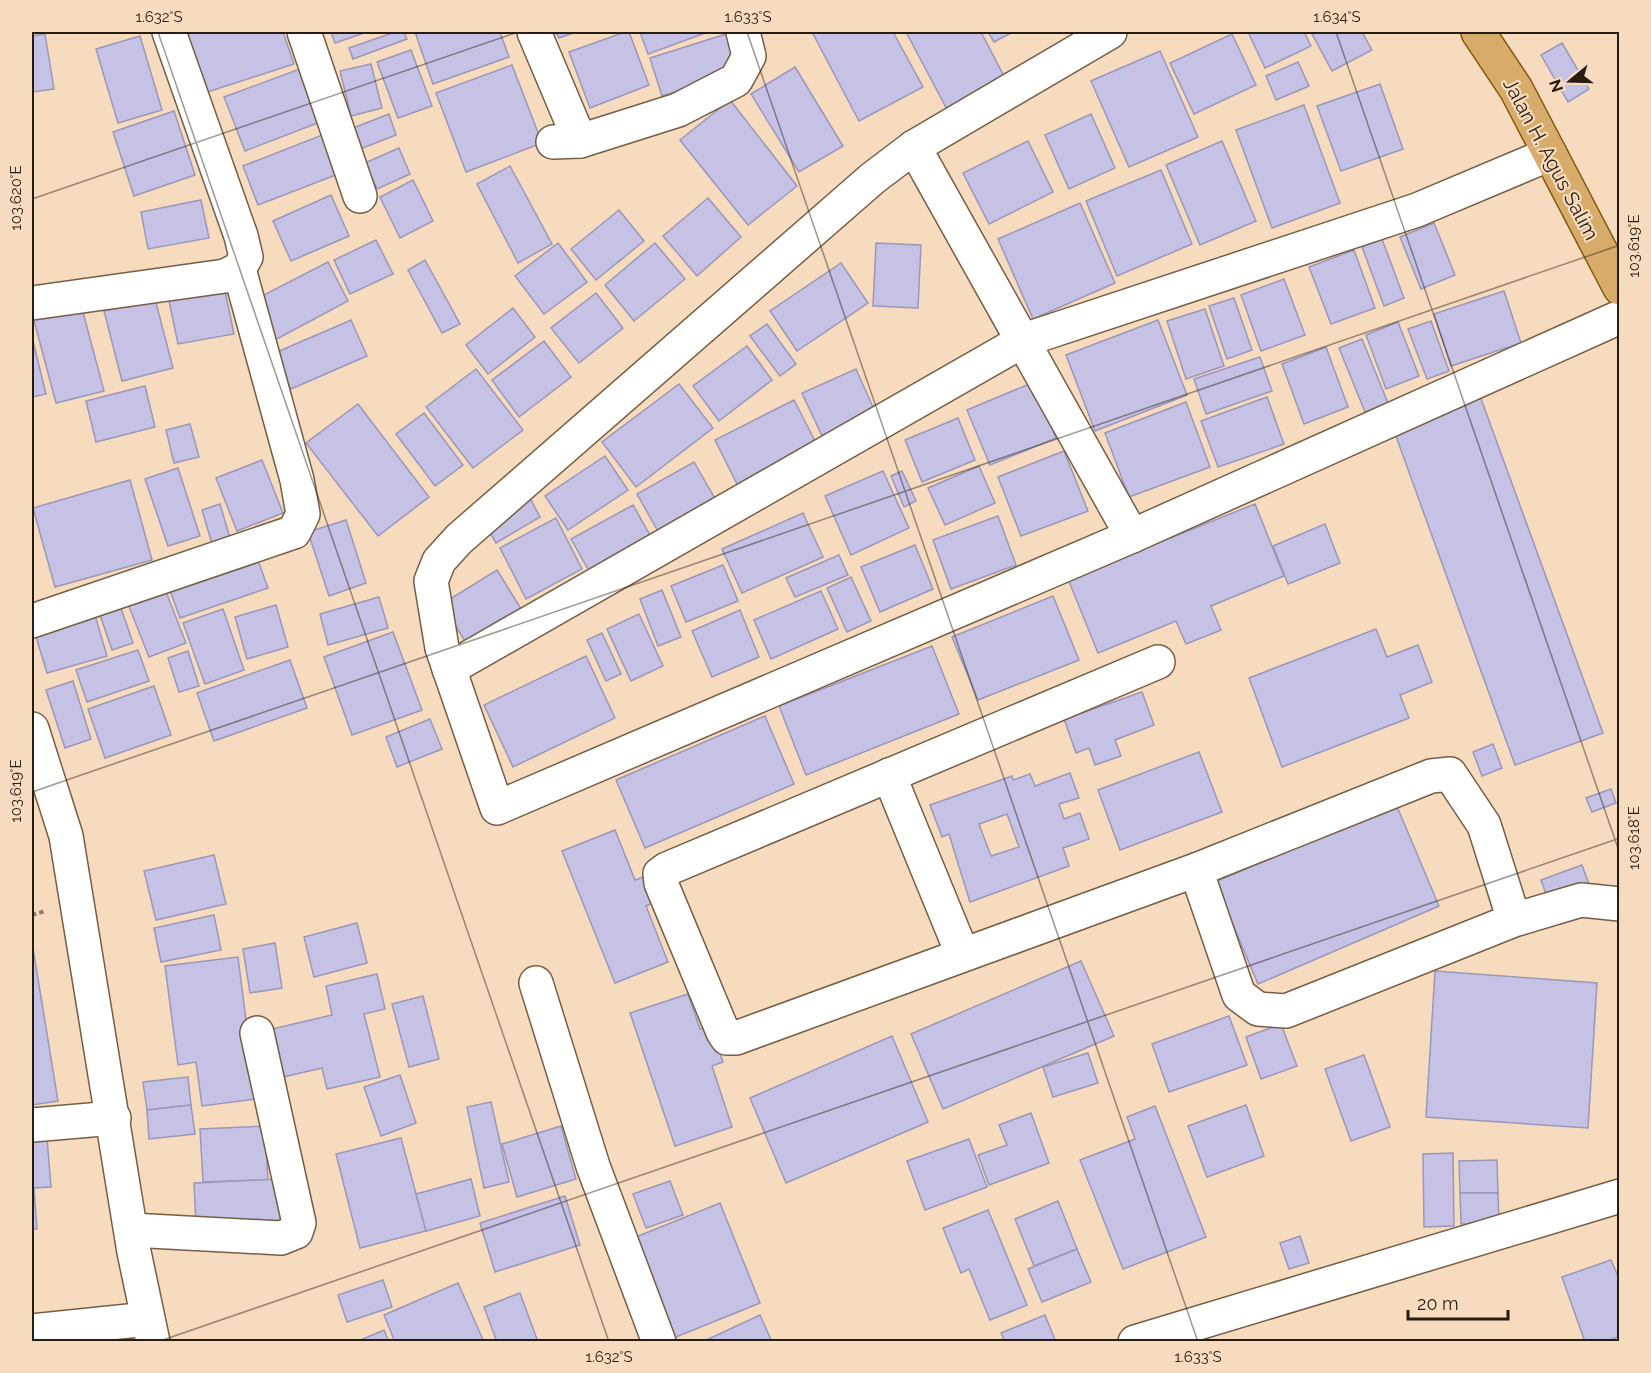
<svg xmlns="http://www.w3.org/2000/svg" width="1651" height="1373" font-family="Raleway,sans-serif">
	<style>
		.building { fill: #c5c2e6; stroke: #9a97b9; stroke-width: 1.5; fill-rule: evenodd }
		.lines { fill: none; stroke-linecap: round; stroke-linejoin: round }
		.minor-casing { stroke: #765e45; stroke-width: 36 }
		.major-casing { stroke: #88560b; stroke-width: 36 }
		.path { stroke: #927f6b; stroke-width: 4; stroke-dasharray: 4.5 3; stroke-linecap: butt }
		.minor { stroke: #fff; stroke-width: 33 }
		.major { stroke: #d7ac6b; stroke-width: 33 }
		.ticks { fill: none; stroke: #261c11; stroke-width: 1.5; stroke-opacity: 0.45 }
		.labels { text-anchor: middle; stroke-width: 4.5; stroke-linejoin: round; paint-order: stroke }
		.street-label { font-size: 20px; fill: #261c11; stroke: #f7dbbf }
		.neatline { fill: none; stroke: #261c11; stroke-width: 2 }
		.ticks-label { font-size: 15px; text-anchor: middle; fill: #261c11 }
	</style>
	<rect width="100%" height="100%" fill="#f7dbbf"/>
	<g class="building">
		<polygon points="176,32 283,32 294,64 198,95"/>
		<polygon points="331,32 367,32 335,43"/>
		<polygon points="395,32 404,32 407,39 353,59 349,48"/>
		<polygon points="415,32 500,32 509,57 433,84"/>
		<polygon points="556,32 576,32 559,38"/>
		<polygon points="625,32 629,32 649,85 590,108 569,52"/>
		<polygon points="640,32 708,32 648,54"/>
		<polygon points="812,32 893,32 923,87 859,121"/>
		<polygon points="906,32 981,32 1007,82 949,113"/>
		<polygon points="988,32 1013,32 994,42"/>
		<polygon points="1248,32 1304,32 1311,46 1265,68"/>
		<polygon points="1311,32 1362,32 1372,50 1332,71"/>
		<polygon points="45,34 54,89 32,92 32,36"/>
		<polygon points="726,34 738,72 662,96 650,58"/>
		<polygon points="1232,34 1256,85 1194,114 1170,63"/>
		<polygon points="140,36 162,110 118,123 96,49"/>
		<polygon points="1562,43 1589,89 1568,102 1541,55"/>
		<polygon points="411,50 432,106 398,118 377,62"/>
		<polygon points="1160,51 1198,137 1129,167 1091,81"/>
		<polygon points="1298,62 1309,86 1276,100 1266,76"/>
		<polygon points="371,64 382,108 351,116 340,71"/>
		<polygon points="512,65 542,143 466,172 436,93"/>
		<polygon points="308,66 328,119 245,151 224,97"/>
		<polygon points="795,67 843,146 799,172 751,94"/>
		<polygon points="1380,84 1403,149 1341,171 1317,106"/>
		<polygon points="730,100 797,186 748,225 680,140"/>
		<polygon points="1304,105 1340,203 1272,228 1236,130"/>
		<polygon points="174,111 195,175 134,196 113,132"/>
		<polygon points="389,114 396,135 360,149 353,128"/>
		<polygon points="1091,114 1115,168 1069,189 1045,135"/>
		<polygon points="330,132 346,171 258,205 243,166"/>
		<polygon points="1028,141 1053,192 989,224 963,173"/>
		<polygon points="1222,141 1256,221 1200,245 1166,165"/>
		<polygon points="399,148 410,174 377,189 365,163"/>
		<polygon points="510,166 552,244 518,263 477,184"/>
		<polygon points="1161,170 1192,244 1117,276 1086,201"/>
		<polygon points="413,180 433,221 400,238 380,197"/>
		<polygon points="331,195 349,236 291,261 273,221"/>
		<polygon points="708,198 741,237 697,276 663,236"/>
		<polygon points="201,200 209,238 148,249 141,212"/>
		<polygon points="1080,203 1115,283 1033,319 998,239"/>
		<polygon points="619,210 644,241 596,280 571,249"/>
		<polygon points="1434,223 1455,275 1421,289 1400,237"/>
		<polygon points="1382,239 1404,298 1384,306 1362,247"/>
		<polygon points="376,240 393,274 350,294 334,260"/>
		<polygon points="558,243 587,282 544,314 515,276"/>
		<polygon points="655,243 685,279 634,321 605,285"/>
		<polygon points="876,243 921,245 918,308 873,306"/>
		<polygon points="1354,250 1375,308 1331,324 1309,267"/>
		<polygon points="425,260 460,324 442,333 408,270"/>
		<polygon points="328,262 348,301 275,340 254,300"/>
		<polygon points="841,263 868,303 797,351 770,311"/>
		<polygon points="1284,279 1305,335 1261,351 1241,295"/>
		<polygon points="224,286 234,334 178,344 168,296"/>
		<polygon points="1504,291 1521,343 1451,366 1434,314"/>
		<polygon points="596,293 623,328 579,363 551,328"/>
		<polygon points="1234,298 1252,350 1227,359 1209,306"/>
		<polygon points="155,299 173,368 122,381 104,311"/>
		<polygon points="80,301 104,391 56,403 32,313"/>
		<polygon points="513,308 535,337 488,374 466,345"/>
		<polygon points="1205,309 1224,366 1186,379 1167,321"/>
		<polygon points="351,320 367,356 291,389 275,353"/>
		<polygon points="1158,320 1187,395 1095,431 1066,355"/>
		<polygon points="1431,321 1449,371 1427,379 1408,329"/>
		<polygon points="1398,322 1419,376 1386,389 1366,335"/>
		<polygon points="767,324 796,364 780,376 750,336"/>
		<polygon points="32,337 46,394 32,397"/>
		<polygon points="1362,339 1388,403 1365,412 1339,348"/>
		<polygon points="544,341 571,377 519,417 492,380"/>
		<polygon points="747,346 772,380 719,421 693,386"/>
		<polygon points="1326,347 1348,407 1304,424 1282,364"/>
		<polygon points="1260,357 1272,391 1206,414 1194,379"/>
		<polygon points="476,369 523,430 473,468 426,407"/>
		<polygon points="856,369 877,416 824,440 802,393"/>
		<polygon points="1034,382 1056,438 990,465 967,410"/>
		<polygon points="679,384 713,428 636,487 602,442"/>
		<polygon points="145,386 155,427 96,442 86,401"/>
		<polygon points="1480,396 1603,733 1515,765 1393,428"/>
		<polygon points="1267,397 1284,444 1218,467 1201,421"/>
		<polygon points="794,400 818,447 739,488 715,440"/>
		<polygon points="1186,402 1210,467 1129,497 1105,433"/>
		<polygon points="358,404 429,497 378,536 306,443"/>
		<polygon points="424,413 463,465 435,486 396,434"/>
		<polygon points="958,418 975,460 922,482 905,440"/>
		<polygon points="190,424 199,457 174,463 166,430"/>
		<polygon points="1064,451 1088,511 1021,536 998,477"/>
		<polygon points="605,456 628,490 568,530 545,496"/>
		<polygon points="262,460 283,513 237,531 216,478"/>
		<polygon points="694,462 717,502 660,535 637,494"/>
		<polygon points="979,466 995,503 945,525 928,488"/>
		<polygon points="178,468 200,536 168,546 145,479"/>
		<polygon points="883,471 909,528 851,555 825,496"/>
		<polygon points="902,471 916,501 904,507 891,476"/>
		<polygon points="130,480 152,560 55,587 33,508"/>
		<polygon points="530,498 540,517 496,543 485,524"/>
		<polygon points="220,504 230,538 212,544 202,510"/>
		<polygon points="1255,504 1284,576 1211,606 1221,630 1186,644 1176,621 1098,653 1068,579"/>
		<polygon points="633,505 655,544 593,578 571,539"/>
		<polygon points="803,513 823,557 742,593 722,549"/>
		<polygon points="998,516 1016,565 951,589 933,540"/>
		<polygon points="556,518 582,569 526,599 500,548"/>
		<polygon points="346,520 366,583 329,596 308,532"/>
		<polygon points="1325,524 1340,563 1288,584 1273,546"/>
		<polygon points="915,545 933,589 880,612 861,567"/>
		<polygon points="255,552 268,588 180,618 167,582"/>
		<polygon points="839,555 848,575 795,597 786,578"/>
		<polygon points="723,565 738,601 686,622 671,586"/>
		<polygon points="497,570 523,612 468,646 442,604"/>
		<polygon points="851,577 871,621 847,632 827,588"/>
		<polygon points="163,584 186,643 149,657 126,599"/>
		<polygon points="662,590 681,637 658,646 640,599"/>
		<polygon points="821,591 838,629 771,659 754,620"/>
		<polygon points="1053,596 1079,660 978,700 952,637"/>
		<polygon points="379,597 388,628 328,645 320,614"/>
		<polygon points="120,605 133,643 112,650 99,612"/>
		<polygon points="276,605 288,647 247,659 235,617"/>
		<polygon points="223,609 244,670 205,684 183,623"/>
		<polygon points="740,610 759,657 712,677 692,631"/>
		<polygon points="94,612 107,656 47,673 34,630"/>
		<polygon points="639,614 663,666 631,681 607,629"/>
		<polygon points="1376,629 1387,657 1418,645 1432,682 1400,695 1409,718 1282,767 1249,678"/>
		<polygon points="393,632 422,710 352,735 324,657"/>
		<polygon points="602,633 621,674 606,681 587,640"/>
		<polygon points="932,646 959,714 806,775 779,706"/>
		<polygon points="138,650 149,681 87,702 76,670"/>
		<polygon points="188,651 199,686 179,692 168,658"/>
		<polygon points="586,656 615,718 513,767 484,705"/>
		<polygon points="290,660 307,708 214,741 197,693"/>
		<polygon points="73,681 91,739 65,748 46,690"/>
		<polygon points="154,686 171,735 105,758 88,709"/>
		<polygon points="1142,692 1154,725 1115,740 1121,756 1095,765 1089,748 1076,753 1064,719"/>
		<polygon points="765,716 794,784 645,848 616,780"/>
		<polygon points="430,719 442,749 397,767 386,737"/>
		<polygon points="1493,744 1502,768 1482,776 1473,752"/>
		<polygon points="1199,752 1222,812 1120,850 1098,790"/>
		<path d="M1070,773L1079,798L1059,804L1064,819L1080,813L1089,839L1063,848L1069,866L970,902L949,834L942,837L930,805L1012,776L1013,780L1030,774L1035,786ZM1007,814L1019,847L991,856L979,824Z"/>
		<polygon points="1611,789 1616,803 1592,812 1586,798"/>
		<polygon points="1396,804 1439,906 1258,984 1215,882"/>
		<polygon points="615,830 635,880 649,875 659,900 646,906 668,962 615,983 562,851"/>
		<polygon points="214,855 226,904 156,920 144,871"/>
		<polygon points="1582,865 1591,890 1550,905 1541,880"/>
		<polygon points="214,915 221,950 161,962 154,928"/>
		<polygon points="357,923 367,963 314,977 304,937"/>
		<polygon points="32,942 58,1101 32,1105"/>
		<polygon points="275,943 282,988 250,993 243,949"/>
		<polygon points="238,957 256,1099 202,1106 196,1062 178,1065 165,966"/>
		<polygon points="1081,961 1114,1036 943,1109 911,1034"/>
		<polygon points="1435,971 1597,983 1588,1128 1426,1117"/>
		<polygon points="377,974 385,1009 364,1014 380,1077 327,1089 322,1068 283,1077 272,1029 332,1015 326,986"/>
		<polygon points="688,994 700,1029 711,1026 723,1062 712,1066 732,1127 675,1146 630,1013"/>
		<polygon points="423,996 439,1059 409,1067 392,1004"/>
		<polygon points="1229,1016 1247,1065 1169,1092 1152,1044"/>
		<polygon points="1281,1024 1297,1066 1261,1079 1246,1037"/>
		<polygon points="892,1036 928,1122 786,1183 750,1098"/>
		<polygon points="1088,1053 1098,1083 1053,1097 1043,1067"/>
		<polygon points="1364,1055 1390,1127 1351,1141 1325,1069"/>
		<polygon points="400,1075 416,1123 381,1136 364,1087"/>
		<polygon points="188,1077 191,1105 147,1110 143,1082"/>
		<polygon points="491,1102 509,1182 484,1188 467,1107"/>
		<polygon points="191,1105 195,1134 149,1139 147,1110"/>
		<polygon points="1246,1105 1264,1156 1207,1177 1188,1126"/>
		<polygon points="1155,1106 1206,1237 1123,1269 1080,1160 1135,1139 1127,1117"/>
		<polygon points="1031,1113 1049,1163 989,1185 978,1155 1007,1145 999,1125"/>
		<polygon points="265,1126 268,1180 203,1182 200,1129"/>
		<polygon points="561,1126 576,1179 517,1197 502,1144"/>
		<polygon points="47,1138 51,1187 34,1188 37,1229 32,1229 32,1140"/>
		<polygon points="401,1138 426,1231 360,1248 336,1154"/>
		<polygon points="969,1139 987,1187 925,1210 907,1161"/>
		<polygon points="1453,1153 1454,1226 1424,1227 1423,1154"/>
		<polygon points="1497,1160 1498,1193 1460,1193 1459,1161"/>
		<polygon points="279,1179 281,1222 196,1225 194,1183"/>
		<polygon points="471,1179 480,1216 426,1231 416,1194"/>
		<polygon points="670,1181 683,1215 646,1228 633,1194"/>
		<polygon points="1460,1193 1498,1193 1499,1223 1461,1224"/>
		<polygon points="565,1196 580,1245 495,1272 480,1223"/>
		<polygon points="1058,1201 1077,1249 1034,1266 1015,1219"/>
		<polygon points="720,1203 760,1303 671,1339 631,1239"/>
		<polygon points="988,1210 1027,1305 990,1320 969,1269 961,1273 943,1228"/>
		<polygon points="1300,1236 1309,1263 1289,1269 1280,1243"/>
		<polygon points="1077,1249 1091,1282 1042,1302 1028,1269"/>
		<polygon points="1611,1260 1620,1281 1620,1336 1605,1342 1585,1342 1562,1277"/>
		<polygon points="383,1280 392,1307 347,1322 338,1295"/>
		<polygon points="458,1283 484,1342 395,1342 384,1315"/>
		<polygon points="520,1293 538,1342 497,1342 484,1307"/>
		<polygon points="760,1315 772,1342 702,1342"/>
		<polygon points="1045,1315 1056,1342 1005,1342 1001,1333"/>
		<polygon points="384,1330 389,1342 356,1342"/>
	</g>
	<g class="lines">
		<g class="minor-casing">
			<g id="minor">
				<polyline points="304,32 360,196"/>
				<polyline points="534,32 580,141"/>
				<polyline points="1110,32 914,147 873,178 459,539 439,561 431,581 442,648 497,808 1132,536 1620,317"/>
				<polyline points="553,142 580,141 678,110 736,80 749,56 743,32"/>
				<polyline points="914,147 1132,536"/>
				<polyline points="32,303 225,276 239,269 246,257 241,236 169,32"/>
				<polyline points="32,621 294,532 303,514 297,480 239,269"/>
				<polyline points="1158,662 667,869 660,874 661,883 723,1032 727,1038 736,1038 1196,870"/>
				<polyline points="449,669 1024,340 1417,210 1550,154"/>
				<polyline points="32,729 66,836 134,1252 153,1342"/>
				<polyline points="889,775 962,953"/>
				<polyline points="1514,920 1484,825 1450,774 1431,776 1196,870 1239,995 1258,1009 1286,1011 1514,920 1581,900 1620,904"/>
				<polyline points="536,983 593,1166 659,1342"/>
				<polyline points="32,1125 114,1118"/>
				<polyline points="131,1230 281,1238 296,1232 299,1223 257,1033"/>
				<polyline points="32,1331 148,1319"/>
				<polyline points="1135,1342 1620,1196"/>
			</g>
		</g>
		<g class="major-casing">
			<polyline id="major" points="1478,32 1516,89 1620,288"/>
		</g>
		<polyline class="path" points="32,915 45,911"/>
		<use href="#minor" class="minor"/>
		<use href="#major" class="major"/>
	</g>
	<path class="ticks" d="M158,32L609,1342M747,32L1198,1342M1336,32L1620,854M32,199L518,32M32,792L1620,245M157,1342L1620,838"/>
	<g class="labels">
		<g class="street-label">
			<text transform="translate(1551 159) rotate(62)" y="7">Jalan H. Agus Salim</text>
		</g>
	</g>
	<rect width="1651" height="1373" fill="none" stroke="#f7dbbf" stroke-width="66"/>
	<g transform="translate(1570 81) rotate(251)" stroke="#f7dbbf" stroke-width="4.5" paint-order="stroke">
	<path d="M0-4.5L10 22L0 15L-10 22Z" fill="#261c11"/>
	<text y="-9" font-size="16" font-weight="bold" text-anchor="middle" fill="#261c11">N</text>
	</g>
	<path d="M1408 1310v9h100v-9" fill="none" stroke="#261c11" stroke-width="3"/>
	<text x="1417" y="1310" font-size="18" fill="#261c11" stroke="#f7dbbf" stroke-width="4.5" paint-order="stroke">20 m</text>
	<rect x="33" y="33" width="1585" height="1307" class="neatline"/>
	<g class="ticks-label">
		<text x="159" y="22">1.632°S</text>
		<text x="748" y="22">1.633°S</text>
		<text x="1337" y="22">1.634°S</text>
		<text transform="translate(16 198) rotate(-90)" y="5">103.620°E</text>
		<text transform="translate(1634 246) rotate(-90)" y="5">103.619°E</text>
		<text transform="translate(16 791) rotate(-90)" y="5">103.619°E</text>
		<text transform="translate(1634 838) rotate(-90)" y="5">103.618°E</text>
		<text x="609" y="1362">1.632°S</text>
		<text x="1198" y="1362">1.633°S</text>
	</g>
</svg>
